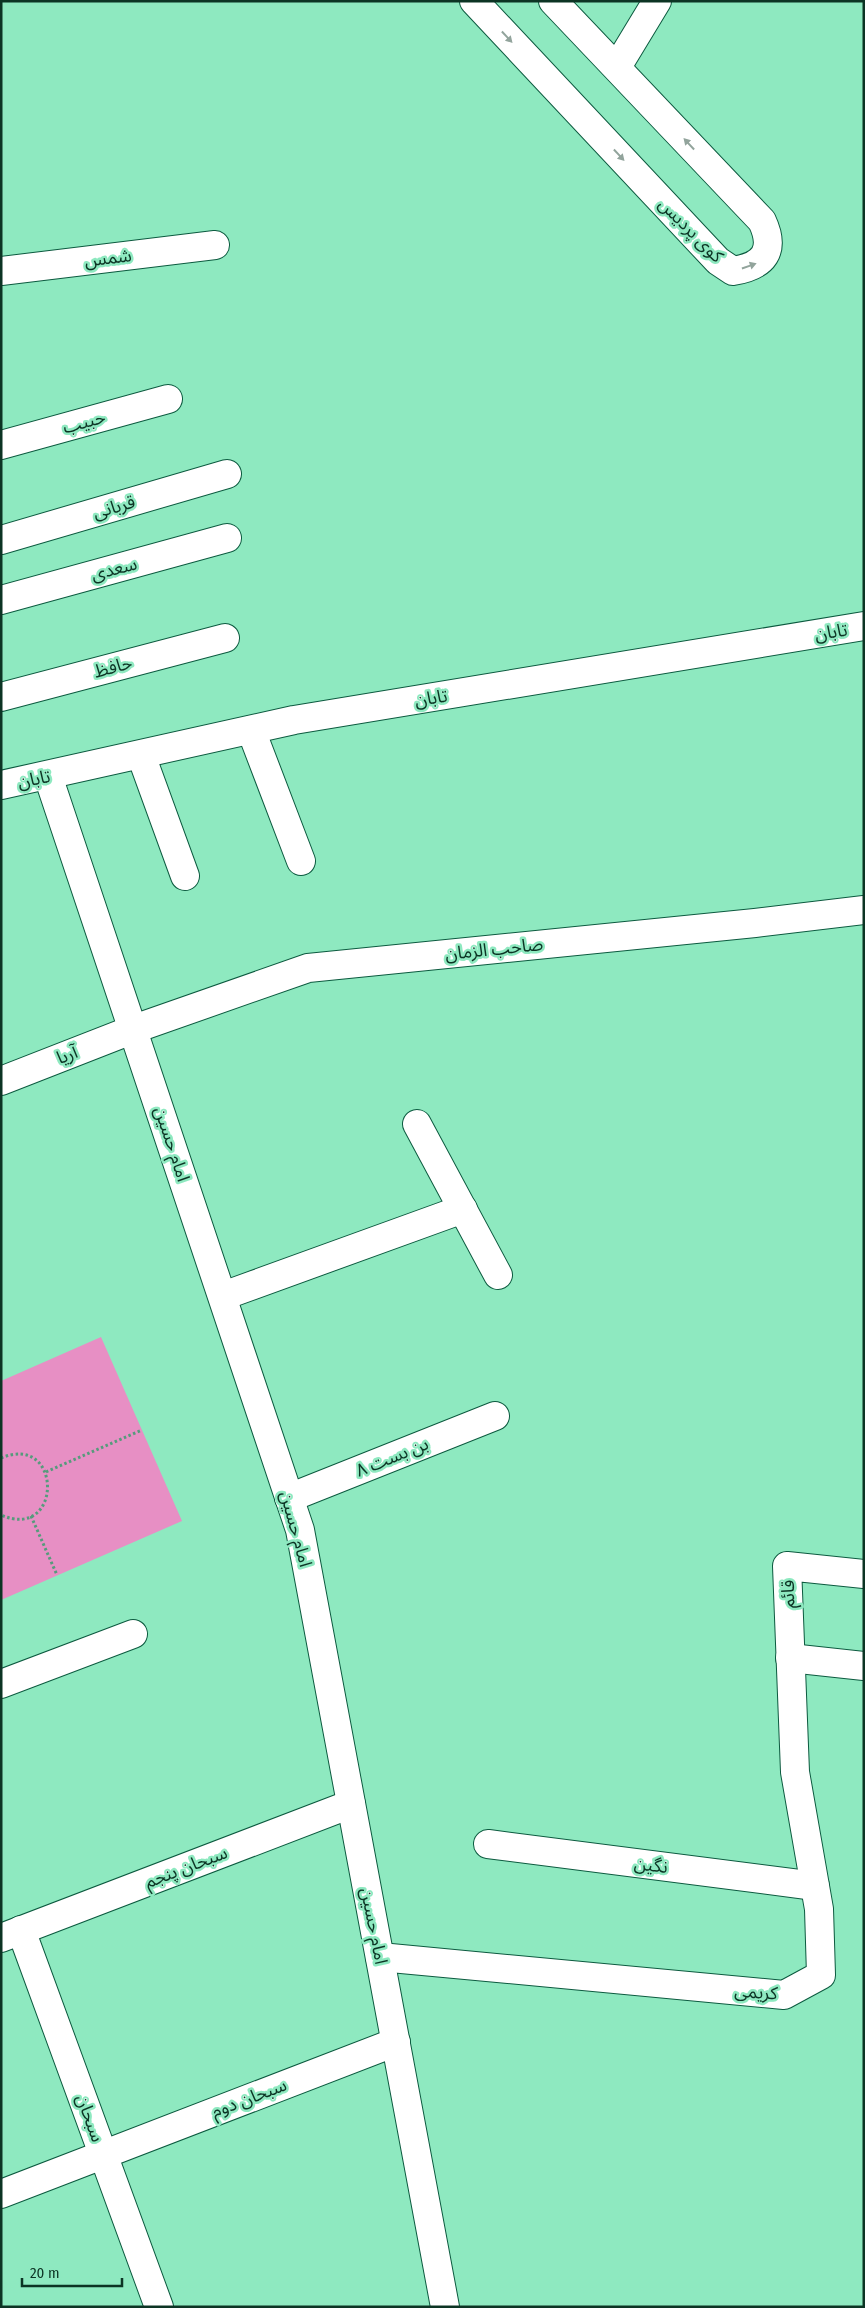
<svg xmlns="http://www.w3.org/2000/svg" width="865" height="2308" font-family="'Fira Sans Condensed','Noto Sans Arabic',sans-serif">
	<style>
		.green { fill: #e78fc4 }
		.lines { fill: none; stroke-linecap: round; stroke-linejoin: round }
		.minor-casing { stroke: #0c5a3f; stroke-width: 30 }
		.tertiary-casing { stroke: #0c5a3f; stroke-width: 30 }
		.path { stroke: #569b7c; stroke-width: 3; stroke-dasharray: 2.5 2.5; stroke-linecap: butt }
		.minor { stroke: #fff; stroke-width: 28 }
		.tertiary { stroke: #fff; stroke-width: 28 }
		.oneway { fill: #92a49c }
		.labels { text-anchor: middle; stroke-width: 5; stroke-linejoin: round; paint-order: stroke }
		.street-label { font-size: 18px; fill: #0c3424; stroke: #8ee9c0 }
	</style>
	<rect width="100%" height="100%" fill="#8ee9c0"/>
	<polygon class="green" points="101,1337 182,1521 1,1600 1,1381"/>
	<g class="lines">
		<g class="minor-casing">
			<g id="minor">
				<polyline points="617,67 657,1"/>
				<polyline points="1,271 215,245"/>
				<polyline points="1,445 168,399"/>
				<polyline points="1,540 227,474"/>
				<polyline points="1,600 227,538"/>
				<polyline points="1,697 225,638"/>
				<polyline points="251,730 301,861"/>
				<polyline points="141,755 185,876"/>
				<polyline points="48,776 300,1530 445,2307"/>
				<polyline points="1,1081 134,1029 308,968 755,923 864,910"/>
				<polyline points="417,1124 498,1275"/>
				<polyline points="223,1296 463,1209"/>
				<polyline points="289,1498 495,1416"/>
				<polyline points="790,1658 864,1666"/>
				<polyline points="1,1684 133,1634"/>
				<polyline points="488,1844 815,1886"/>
				<polyline points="21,1930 159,2307"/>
				<polyline points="1,1938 351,1804"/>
				<polyline points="380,1957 784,1995 821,1975 819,1909 795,1772 787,1566 864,1574"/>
				<polyline points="1,2194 396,2042"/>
			</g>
		</g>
		<g class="tertiary-casing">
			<g id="tertiary">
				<path d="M474,1L718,261L733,271C764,266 776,251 762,221L553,1"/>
				<polyline points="1,785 294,720 864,626"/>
			</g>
		</g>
		<g class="path">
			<path d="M1,1458C63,1432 63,1542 1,1515"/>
			<polyline points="46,1472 142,1430"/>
			<polyline points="31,1516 57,1575"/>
		</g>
		<use href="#minor" class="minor"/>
		<use href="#tertiary" class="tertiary"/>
	</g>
	<defs><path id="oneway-solid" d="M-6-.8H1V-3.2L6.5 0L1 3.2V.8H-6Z" transform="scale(1.25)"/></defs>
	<g class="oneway">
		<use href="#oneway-solid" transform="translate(507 37) rotate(47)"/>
		<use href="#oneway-solid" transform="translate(689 144) rotate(-133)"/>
		<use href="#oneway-solid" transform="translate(619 155) rotate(47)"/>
		<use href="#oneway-solid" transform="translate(749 266) rotate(-19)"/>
	</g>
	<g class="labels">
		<g class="street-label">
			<text transform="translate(691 230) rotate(45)" y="6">کوی پردیس</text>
			<text transform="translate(108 258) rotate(-7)" y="6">شمس</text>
			<text transform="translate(84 422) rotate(-15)" y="6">حبیب</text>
			<text transform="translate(114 507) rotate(-16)" y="6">قربانی</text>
			<text transform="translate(114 569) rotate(-15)" y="6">سعدی</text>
			<text transform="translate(831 632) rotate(-9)" y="6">تابان</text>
			<text transform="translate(113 667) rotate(-15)" y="6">حافظ</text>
			<text transform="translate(431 698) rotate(-9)" y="6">تابان</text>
			<text transform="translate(34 779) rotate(-11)" y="6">تابان</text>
			<text transform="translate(494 949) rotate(-6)" y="6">صاحب الزمان</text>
			<text transform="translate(67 1055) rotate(-21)" y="6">آریا</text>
			<text transform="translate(172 1144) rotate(72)" y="6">امام حسین</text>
			<text transform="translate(392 1457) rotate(-22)" y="6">بن بست ۸</text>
			<text transform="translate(296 1529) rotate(75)" y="6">امام حسین</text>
			<text transform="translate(788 1594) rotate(-91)" y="6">قائم</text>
			<text transform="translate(651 1865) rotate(7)" y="6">نگین</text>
			<text transform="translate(186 1867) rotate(-21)" y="6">سبحان پنجم</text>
			<text transform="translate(374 1926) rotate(79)" y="6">امام حسین</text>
			<text transform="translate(756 1992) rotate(4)" y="6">کریمی</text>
			<text transform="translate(249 2098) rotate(-21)" y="6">سبحان دوم</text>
			<text transform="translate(90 2118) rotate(70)" y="6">سبحان</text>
		</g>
	</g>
	<rect width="865" height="2308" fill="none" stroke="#0c3424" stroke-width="5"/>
	<path d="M22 2278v8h100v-8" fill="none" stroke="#0c3424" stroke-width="2.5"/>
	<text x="30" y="2278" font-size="15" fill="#0c3424" stroke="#8ee9c0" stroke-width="4" paint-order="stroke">20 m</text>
</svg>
